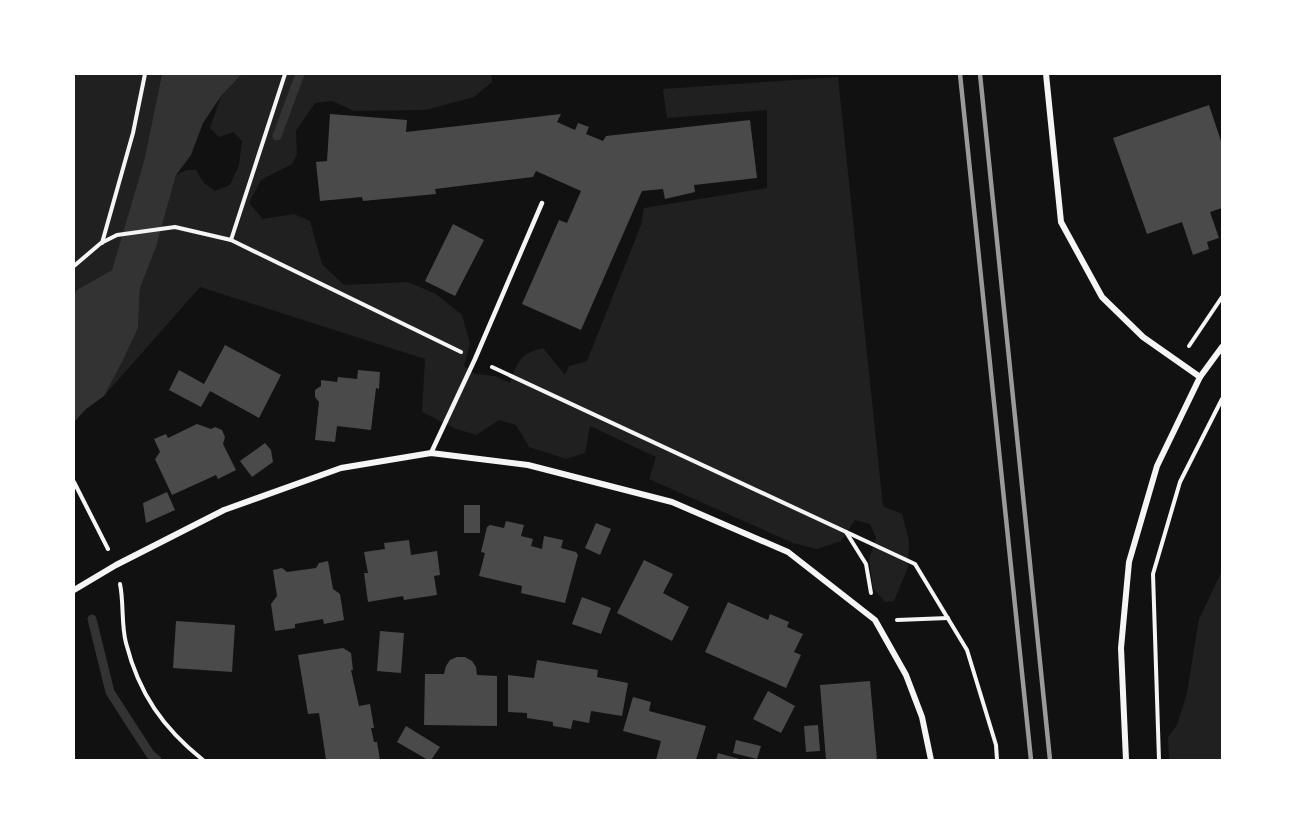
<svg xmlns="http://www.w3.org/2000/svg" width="1296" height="834" font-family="'Asap Condensed',sans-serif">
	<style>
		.green { fill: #202020 }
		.water { fill: #333 }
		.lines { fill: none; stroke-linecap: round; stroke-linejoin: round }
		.stream { stroke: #333; stroke-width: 9 }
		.building { fill: #4a4a4a }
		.path { stroke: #f5f5f5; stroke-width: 4 }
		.service { stroke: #f5f5f5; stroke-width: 4.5 }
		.minor { stroke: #f5f5f5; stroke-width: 6 }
		.rail { stroke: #9a9a9a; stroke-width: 4.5 }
	</style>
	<rect width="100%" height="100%" fill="#111"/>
	<g class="green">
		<polygon points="74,74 162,74 144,161 112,270 78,290 74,296"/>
		<path d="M242,74H491L492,82L474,97L426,110L354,111L332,101L315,103L296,131L297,154L292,164L261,180L249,203L263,219L294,214L310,221L322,264L344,285L408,282L436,294L462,315L470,343L464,366L475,374L495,376L510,383C518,360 520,354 543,348L565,375L569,366L587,361L641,225L644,208L767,188V110L667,118L663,89L838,77L883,506L902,514L909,541L908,567L894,601L885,602L873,588L869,559L876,538L870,524L855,520L841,541L817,549L793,543L649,479L656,457L590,426L585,453L566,459L529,447L516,425L499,420L476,435L454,428L422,412L425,359L200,287L104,396L138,328L140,288L156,247L176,175L187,170H196L204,183L215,191L230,185L239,165L242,141L233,132L219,137L210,128L221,96Z"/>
		<polygon points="1222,571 1222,760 1169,760 1168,737 1177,725 1187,693 1199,619"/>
	</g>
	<polygon class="water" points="162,74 242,74 221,96 203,123 191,155 176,175 156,247 140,288 138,328 123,360 104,396 86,409 74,422 74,296 77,290 112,270 144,161"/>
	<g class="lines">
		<g class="stream">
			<polyline points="277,136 300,74"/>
			<polyline points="92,619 110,692 150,754 157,760"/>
		</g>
	</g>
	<g class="building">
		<polygon points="1209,105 1222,144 1222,208 1210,212 1219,238 1207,242 1209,249 1193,255 1182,222 1147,234 1113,138"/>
		<polygon points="330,114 407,120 406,132 561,114 557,122 575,130 578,123 589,127 586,134 603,141 606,136 750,120 757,178 694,185 695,192 665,199 663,189 642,191 581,330 522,304 559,220 567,223 581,191 536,171 533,177 435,189 436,194 363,201 362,197 320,201 316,162 327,161"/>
		<polygon points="453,224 484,240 455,296 425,281"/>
		<polygon points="225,345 281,375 259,418 210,391 201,407 169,390 179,370 204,384"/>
		<polygon points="358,370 380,372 379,389 376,388 371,430 337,426 335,442 315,440 319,402 315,397 315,390 321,386 321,380 337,382 338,377 357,379"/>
		<polygon points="197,424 211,429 215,427 222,430 225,437 223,444 236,470 218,479 216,475 172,495 155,459 160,452 154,439 166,434 168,438"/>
		<polygon points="265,443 271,450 273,462 252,477 240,461"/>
		<polygon points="167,492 175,510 146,523 143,503"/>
		<rect x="464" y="505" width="16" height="28"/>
		<polygon points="506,521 524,525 521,536 533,539 531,546 542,549 544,536 563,540 561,548 576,552 578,555 565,603 521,593 522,586 479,576 485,553 481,552 487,527 490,525 504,528"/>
		<polygon points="596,523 611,529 600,555 585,548"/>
		<polygon points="409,540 411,555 437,551 440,575 434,576 437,595 404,600 403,596 368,602 364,573 368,573 364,552 385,549 384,543"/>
		<polygon points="644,560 673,574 663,593 689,607 672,641 617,613"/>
		<polygon points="328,561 333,589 340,594 344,620 324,624 323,619 295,624 295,628 275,631 271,604 277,596 273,570 282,568 287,572 316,568 319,563"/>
		<polygon points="582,597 611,608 601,634 572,624"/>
		<polygon points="728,602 768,620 770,614 789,622 787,627 803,634 794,652 801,655 786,688 705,652"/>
		<polygon points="176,621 235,625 232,672 173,668"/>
		<polygon points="380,631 404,633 401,673 377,671"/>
		<polygon points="343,648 351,653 353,670 351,670 359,706 370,704 374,728 371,728 374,742 377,742 380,760 326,760 319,713 308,714 298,655"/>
		<polygon points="457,657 465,657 472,661 476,667 477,675 497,676 497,726 424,725 425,674 444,674 446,666 450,660"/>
		<polygon points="537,660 598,670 597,677 628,683 622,716 591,711 589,723 573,720 571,729 553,726 553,722 527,718 527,713 508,712 508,675 534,678"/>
		<polygon points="870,681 877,760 826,760 820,685"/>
		<polygon points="768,691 795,706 781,733 753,719"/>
		<polygon points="633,697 651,702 649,711 706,726 696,760 656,760 661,741 623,731"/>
		<polygon points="818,725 820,751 806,752 804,726"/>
		<polygon points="406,726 440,747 431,760 428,760 397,742"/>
		<polygon points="736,740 761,746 757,759 733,753"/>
		<polygon points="718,753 743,760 716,760"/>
	</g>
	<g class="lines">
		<g class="path">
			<polyline points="231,240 285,74"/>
			<polyline points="102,243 133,133 145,74"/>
			<polyline points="74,266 101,243 117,235 175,227 231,240 461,352"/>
			<polyline points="1189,346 1222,297"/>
			<polyline points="492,367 915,564 967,650 996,745 997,760"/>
			<polyline points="74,482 108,549"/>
			<polyline points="846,532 866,564 871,593"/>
			<path d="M120,584C124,603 121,624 126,643C139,694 163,728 203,760"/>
			<polyline points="897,620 948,618"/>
			<polyline points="1159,760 1153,574 1180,482 1222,399"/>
		</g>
		<polyline class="service" points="431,453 475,359 542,203"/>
		<g class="minor">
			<polyline points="1046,74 1061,222 1102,297 1143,337 1200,377"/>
			<polyline points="74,590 116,565 224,510 341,468 431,453 528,465 672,502 788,552 875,620 906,675 922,717 931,760"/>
			<polyline points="1126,760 1121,648 1129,562 1157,466 1200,377 1222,347"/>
		</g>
		<g class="rail">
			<polyline points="960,74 1031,760"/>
			<polyline points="980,74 1050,760"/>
		</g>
	</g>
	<rect width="1296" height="834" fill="none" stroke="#ffffff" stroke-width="150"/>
</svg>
